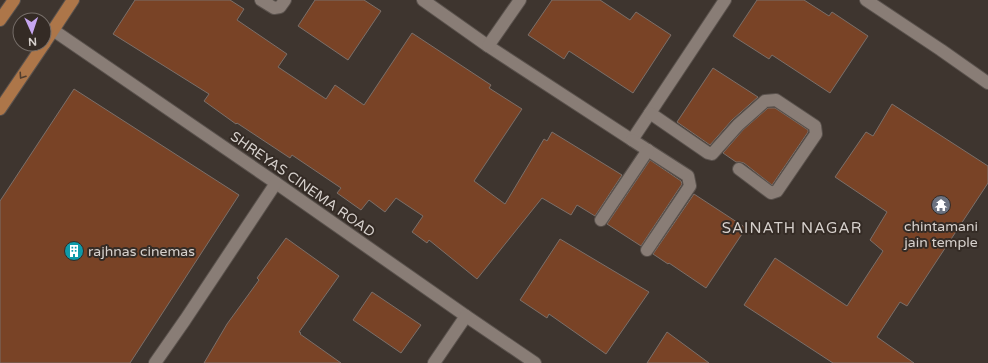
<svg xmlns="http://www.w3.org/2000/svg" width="988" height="363" font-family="'Varela Round',sans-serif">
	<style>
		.building { fill: #794326; stroke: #7b6f69 }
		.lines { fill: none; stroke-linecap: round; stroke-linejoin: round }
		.minor-casing { stroke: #5a524d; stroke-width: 14 }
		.major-casing { stroke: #5a524d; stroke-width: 14 }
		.minor { stroke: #897d76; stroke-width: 12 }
		.major { stroke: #ad7649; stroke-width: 12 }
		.oneway { stroke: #523e2e }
		.labels { text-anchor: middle; stroke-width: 4; stroke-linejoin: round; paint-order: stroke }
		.street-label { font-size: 14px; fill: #d6d0cc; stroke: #342b25 }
		.poi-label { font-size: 14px; fill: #d6d0cc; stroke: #342b25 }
		.neighbourhood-label { font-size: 15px; letter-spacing: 1px; fill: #d6d0cc; stroke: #342b25 }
	</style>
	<rect width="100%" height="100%" fill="#3e352f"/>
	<g class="building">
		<polygon points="135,0 230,0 244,9 237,20 287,54 278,67 326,99 335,85 364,105 412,33 491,85 489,88 522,109 474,181 505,204 544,139 547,141 552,132 622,175 595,216 577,205 571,215 542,198 477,279 429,240 427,243 412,232 423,216 396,198 385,212 369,200 361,210 337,193 341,188 292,155 290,158 237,123 236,124 204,101 209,94 113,34"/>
		<polygon points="315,0 364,0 381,11 348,60 298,26"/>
		<polygon points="552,0 600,0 630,20 636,12 671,35 633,93 569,51 564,59 528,35"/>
		<polygon points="757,0 804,0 829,16 832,12 868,36 830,93 772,55 769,59 733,36"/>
		<polygon points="713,68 758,97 732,120 710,145 677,122"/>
		<polygon points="74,89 239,195 130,363 0,363 0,201"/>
		<polygon points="892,104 988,166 988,183 907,306 900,302 877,337 914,363 833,363 744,305 775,258 847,306 883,251 870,240 887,212 835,177 866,132 873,136"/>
		<polygon points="768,108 775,108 808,130 808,132 772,185 744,163 740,162 736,162 723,153 743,130"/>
		<polygon points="650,160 681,181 682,184 641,246 607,224"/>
		<polygon points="694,194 746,228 706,288 669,263 668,264 653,254"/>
		<polygon points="286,238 339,276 299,332 301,333 300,334 341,363 204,363 227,324 259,280 257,278"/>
		<polygon points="560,239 649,292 606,354 549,314 547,318 520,300"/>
		<polygon points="372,292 421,325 401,353 353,320"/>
		<polygon points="667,332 709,363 647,363"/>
	</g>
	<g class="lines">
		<g class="minor-casing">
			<g id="minor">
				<polyline points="261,0 274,8 280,7 285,0"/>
				<polyline points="423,0 488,46 632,140 725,0"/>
				<polyline points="866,0 941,50 988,83"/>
				<polyline points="53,30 276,183 466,316 535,363"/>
				<polyline points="488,46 520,0"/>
				<polyline points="650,113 708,153 712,154 738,125 765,101 776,100 815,126 816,134 777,191 771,193 739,169"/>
				<polyline points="632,140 688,176 690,186 647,250"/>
				<polyline points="601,220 648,150"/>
				<polyline points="155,363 185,320 276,183"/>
				<polyline points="434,363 466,316"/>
			</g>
		</g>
		<g class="major-casing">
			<g id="major">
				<polyline points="0,20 14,0"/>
				<polyline points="44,44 73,0"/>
				<polyline points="0,109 44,44"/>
			</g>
		</g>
		<use href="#minor" class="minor"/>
		<use href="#major" class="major"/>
	</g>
	<defs><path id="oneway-chevron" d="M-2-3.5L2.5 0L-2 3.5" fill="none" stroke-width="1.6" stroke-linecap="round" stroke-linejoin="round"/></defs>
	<use class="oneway" href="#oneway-chevron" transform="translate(22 76) rotate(124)"/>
	<defs>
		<g id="temple-disc" transform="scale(1)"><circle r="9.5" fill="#6b7280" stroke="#342b25"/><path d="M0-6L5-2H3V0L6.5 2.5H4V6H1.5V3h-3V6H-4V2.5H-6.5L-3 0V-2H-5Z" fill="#fff"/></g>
		<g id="building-disc" transform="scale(1)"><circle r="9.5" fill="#0f9aa8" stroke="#342b25"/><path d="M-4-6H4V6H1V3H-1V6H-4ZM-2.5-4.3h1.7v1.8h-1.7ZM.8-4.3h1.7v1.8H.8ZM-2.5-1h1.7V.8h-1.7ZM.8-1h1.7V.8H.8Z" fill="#fff"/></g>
	</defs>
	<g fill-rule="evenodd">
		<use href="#temple-disc" x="941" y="205"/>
		<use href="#building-disc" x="74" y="251"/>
	</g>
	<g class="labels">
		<g class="street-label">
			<text transform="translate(303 184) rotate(35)" y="5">SHREYAS CINEMA ROAD</text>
		</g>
		<g class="poi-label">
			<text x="941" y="231">chintamani<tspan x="941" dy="16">jain temple</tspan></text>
			<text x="88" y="256" text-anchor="start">rajhnas cinemas</text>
		</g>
		<g class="neighbourhood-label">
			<text x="792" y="233">SAINATH NAGAR</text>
		</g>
	</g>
	<g transform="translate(32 32) rotate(177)"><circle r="19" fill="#342b25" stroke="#756d68"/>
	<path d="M0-3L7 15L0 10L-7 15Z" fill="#c6a6f0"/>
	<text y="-6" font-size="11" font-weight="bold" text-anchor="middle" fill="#d6d0cc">N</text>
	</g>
</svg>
